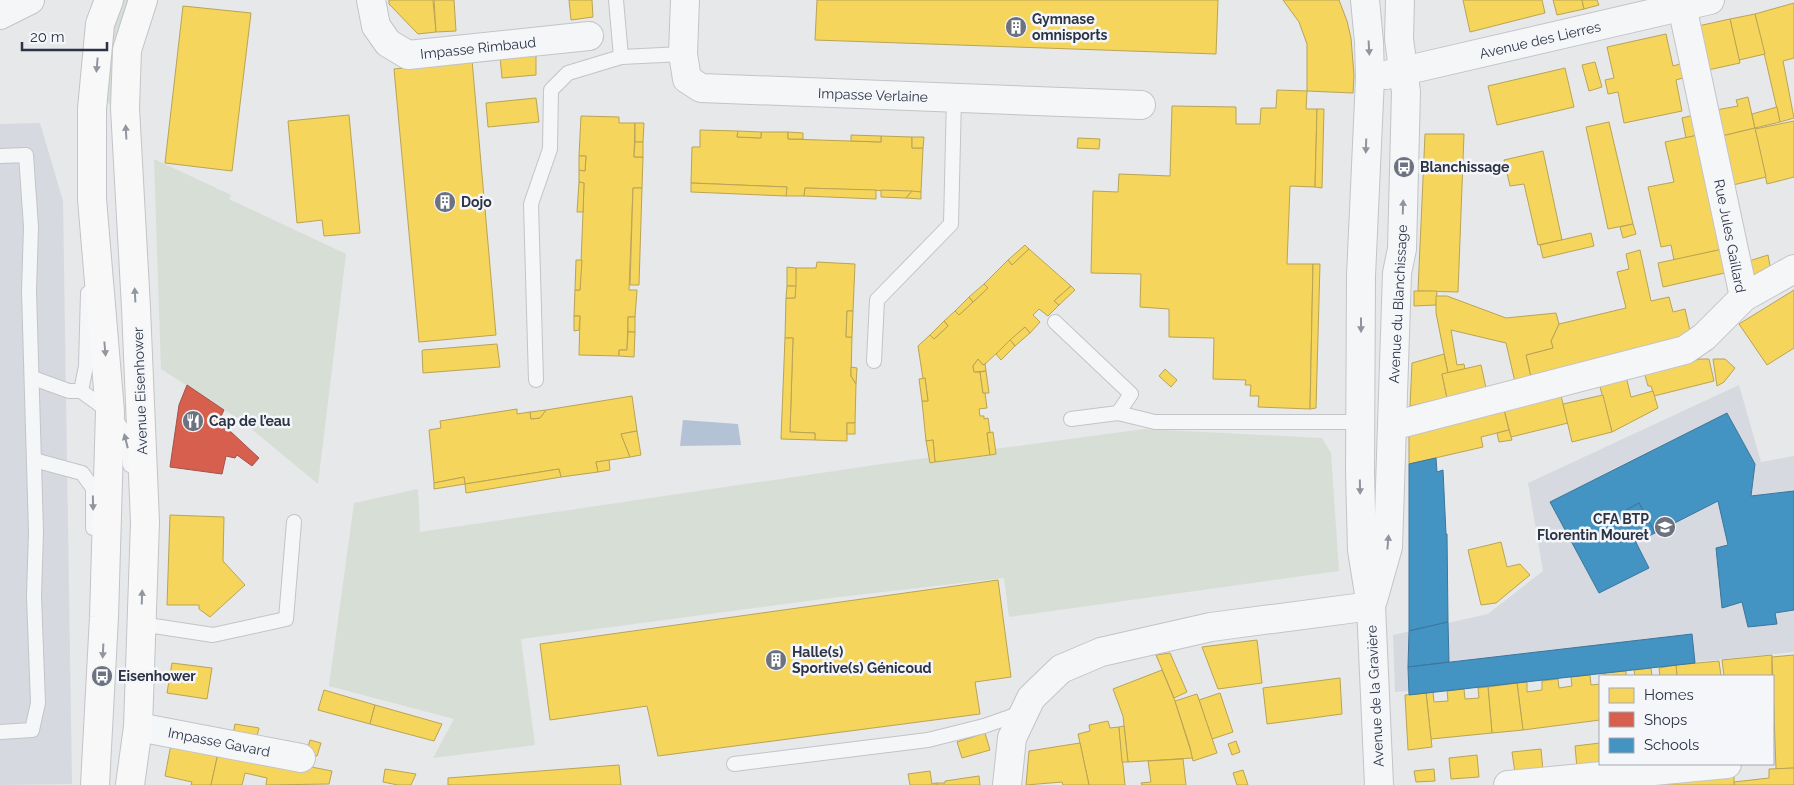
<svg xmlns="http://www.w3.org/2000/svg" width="1794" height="785" font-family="Raleway,sans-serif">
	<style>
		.built { fill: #d6d9df }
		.green { fill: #d6ded6 }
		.water { fill: #b4c2d5 }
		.homes { fill: #f6d55c; stroke: #b9a455 }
		.shops { fill: #d6604d; stroke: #a3524b }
		.schools { fill: #4393c3; stroke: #3c769d }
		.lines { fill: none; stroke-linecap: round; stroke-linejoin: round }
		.service-casing { stroke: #c3c4c8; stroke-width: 16 }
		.minor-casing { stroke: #c3c4c8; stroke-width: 30 }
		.secondary-casing { stroke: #c3c4c8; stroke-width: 30 }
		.service { stroke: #f5f6f7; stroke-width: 14 }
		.minor { stroke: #f5f6f7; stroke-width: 28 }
		.secondary { stroke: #f8f8f8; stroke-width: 28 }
		.oneway { fill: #90949e }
		.oneway2 { fill: #92969e }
		.labels { text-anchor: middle; stroke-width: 5; stroke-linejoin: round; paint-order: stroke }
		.poi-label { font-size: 14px; font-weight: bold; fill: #2b3345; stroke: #f4f6f9; text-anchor: start }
		.street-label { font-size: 14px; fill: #2b3345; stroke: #f4f6f9 }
	</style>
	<rect width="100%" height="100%" fill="#e6e8ea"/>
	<g class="built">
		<polygon points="40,123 63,201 72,784 0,785 0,124"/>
		<polygon points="1739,385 1761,462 1794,456 1794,652 1395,692 1393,635 1488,614 1543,571 1528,483"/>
	</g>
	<g class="green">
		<polygon points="119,0 129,0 112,104 101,102 106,50"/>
		<polygon points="154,159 231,195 229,199 346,254 318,484 242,421 161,369"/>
		<polygon points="1144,429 1322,438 1331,453 1339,571 1009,617 1004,578 823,599 521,639 535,745 433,758 454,719 329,686 354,503 418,489 420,532 875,465"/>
	</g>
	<polygon class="water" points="683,420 738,424 741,445 680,446"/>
	<g class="homes">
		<polygon points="389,0 433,0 436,32 418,34 389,4"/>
		<polygon points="434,0 454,0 456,31 436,32"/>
		<polygon points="569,0 592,0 593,17 571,20"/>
		<polygon points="817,0 1218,0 1216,54 815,40"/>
		<polygon points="1283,0 1339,0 1347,21 1351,38 1354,75 1353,93 1307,91 1307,44 1299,22"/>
		<polygon points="1463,0 1542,0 1545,13 1470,32"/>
		<polygon points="1553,0 1582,0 1584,9 1557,15"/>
		<polygon points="1582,0 1597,0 1599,5 1584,9"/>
		<polygon points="1794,3 1794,58 1783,61 1794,118 1780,122 1755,14"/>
		<polygon points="183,6 251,13 232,171 165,163"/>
		<polygon points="1755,14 1765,54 1739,60 1730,19"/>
		<polygon points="1730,19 1740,63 1708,70 1698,26"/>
		<polygon points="1666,34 1673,66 1683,63 1686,77 1676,80 1682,111 1624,123 1618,92 1608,94 1605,80 1614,78 1607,47"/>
		<polygon points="536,53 536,75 502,78 500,57"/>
		<polygon points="472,60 496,335 419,342 394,69"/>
		<polygon points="1595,62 1602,87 1589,91 1582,65"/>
		<polygon points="1565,68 1574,107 1497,125 1488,86"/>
		<polygon points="1277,90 1307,91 1306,109 1317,109 1315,187 1290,186 1287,264 1313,264 1310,409 1258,407 1259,396 1250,396 1251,385 1245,385 1246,380 1213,379 1214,338 1169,337 1169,309 1140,307 1141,274 1091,273 1093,191 1118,192 1119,174 1170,176 1172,106 1236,107 1236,124 1260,124 1261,108 1276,108"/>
		<polygon points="1748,97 1755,128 1722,136 1716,110 1738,106 1736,100"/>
		<polygon points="536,98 539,122 488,127 486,103"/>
		<polygon points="1777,107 1780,122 1755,128 1752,114"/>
		<polygon points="1317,109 1324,109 1322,188 1315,187"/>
		<polygon points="349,115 360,233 324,236 322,220 297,223 288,121"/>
		<polygon points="1694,115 1698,135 1686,138 1682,118"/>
		<polygon points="581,116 619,117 619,123 635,123 634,157 643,157 642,188 633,188 629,290 637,290 635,317 628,317 627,350 619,350 619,356 579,355 580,316 574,316 575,290 580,290 583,212 584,183 579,182 579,170 585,171 586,156 579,156"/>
		<polygon points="1794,121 1794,177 1767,184 1755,129"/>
		<polygon points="1609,122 1633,224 1608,229 1586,127"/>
		<polygon points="635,123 644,123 643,142 635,142"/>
		<polygon points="1755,128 1766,177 1733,185 1722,136"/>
		<polygon points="700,130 738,131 737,137 761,138 761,132 788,132 788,139 881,142 881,136 912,137 912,148 923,148 921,192 805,188 804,196 786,196 787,187 691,183 692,147 700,147"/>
		<polygon points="738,131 761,132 761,138 737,137"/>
		<polygon points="788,132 803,133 803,139 788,139"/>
		<polygon points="1425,134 1464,134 1458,292 1418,291"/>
		<polygon points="851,135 881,136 881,142 851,141"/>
		<polygon points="1698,135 1723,249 1674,260 1671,245 1661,247 1648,187 1674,182 1665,142"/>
		<polygon points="912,137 924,137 923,148 912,148"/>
		<polygon points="1078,138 1100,139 1099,149 1077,148"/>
		<polygon points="635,142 643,142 643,157 634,157"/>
		<polygon points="1543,151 1562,240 1538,245 1524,184 1510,186 1504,160"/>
		<polygon points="579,156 586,156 585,171 579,170"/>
		<polygon points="579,182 584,183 583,212 577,212"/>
		<polygon points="691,183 787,187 786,196 691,192"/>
		<polygon points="633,188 642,188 639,285 630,285"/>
		<polygon points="805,188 876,190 876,199 804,196"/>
		<polygon points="881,190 912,191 906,198 881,197"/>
		<polygon points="912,191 921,192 921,199 906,198"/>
		<polygon points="1633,224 1636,234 1623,238 1620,227"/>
		<polygon points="1591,233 1594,246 1543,258 1540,245"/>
		<polygon points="1025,245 1029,249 1012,265 1008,260"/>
		<polygon points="1029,249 1071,286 1054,301 1059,305 1048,316 1039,309 1033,315 1040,322 1030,333 1025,327 985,364 983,365 978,359 973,366 974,372 980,372 983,393 985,393 987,408 979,409 980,416 984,416 984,419 988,418 990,432 987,433 990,455 935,462 933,440 926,441 922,401 928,401 925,378 923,379 918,346 930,335 934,339 948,326 944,321 955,311 959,315 988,288 984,284 1008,260 1012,265"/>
		<polygon points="1723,249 1729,272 1663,287 1658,263"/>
		<polygon points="1640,250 1651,301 1669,297 1673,312 1685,309 1690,331 1680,342 1531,378 1526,355 1553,348 1551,341 1559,324 1626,308 1617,272 1629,269 1626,254"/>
		<polygon points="1768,255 1770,266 1752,276 1749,261"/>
		<polygon points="576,260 582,260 580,290 575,290"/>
		<polygon points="817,262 855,264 853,311 847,311 846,337 852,337 851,376 856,384 855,423 847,423 847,441 815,440 815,433 790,432 793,338 785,338 786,298 795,298 796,268 816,268"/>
		<polygon points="1313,264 1320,264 1316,408 1310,409"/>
		<polygon points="787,267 796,268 796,286 787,286"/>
		<polygon points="984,284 988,288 973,302 969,297"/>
		<polygon points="787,286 796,286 795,298 786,298"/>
		<polygon points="1071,286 1075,290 1059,305 1054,301"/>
		<polygon points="1794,290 1794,348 1767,365 1739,324"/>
		<polygon points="1414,291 1437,291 1436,305 1414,306"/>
		<polygon points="1436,296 1447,296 1506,318 1556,313 1559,324 1551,341 1553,348 1526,355 1531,378 1515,382 1506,343 1451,330 1457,365 1464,364 1465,369 1448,373 1436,313"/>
		<polygon points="969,297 973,302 959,315 955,311"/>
		<polygon points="847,311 853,311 852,337 846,337"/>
		<polygon points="574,316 580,316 579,330 574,331"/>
		<rect x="628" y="317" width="7" height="15"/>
		<polygon points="944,321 948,326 934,339 930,335"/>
		<polygon points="1025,327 1030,333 1015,346 1010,340"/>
		<polygon points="628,332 635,332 634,357 619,356 619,350 627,350"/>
		<polygon points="785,338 793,338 790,432 815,433 815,440 781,439"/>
		<polygon points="1010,340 1015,346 1001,360 996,354"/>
		<polygon points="497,344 500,367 423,373 422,351 423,350"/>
		<polygon points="1444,354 1448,373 1442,374 1447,398 1410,406 1412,363"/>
		<polygon points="978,359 983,365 985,364 986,371 974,372 973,366"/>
		<polygon points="1700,359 1709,359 1714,381 1654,396 1651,386 1648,386 1644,372"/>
		<polygon points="1713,359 1725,359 1735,368 1724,382 1717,386"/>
		<polygon points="1481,365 1486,388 1447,398 1442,374"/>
		<polygon points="851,367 857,368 856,384 851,376"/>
		<polygon points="1165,369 1177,380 1171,387 1159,376"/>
		<polygon points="986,371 989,393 983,393 980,372"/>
		<polygon points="1626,376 1631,397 1653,391 1658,408 1612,432 1599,383"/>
		<polygon points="925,378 928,401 922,401 919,379"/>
		<polygon points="1560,392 1568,423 1511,437 1503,406"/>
		<polygon points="1603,395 1612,432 1572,442 1563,404"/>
		<polygon points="632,396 637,431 621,434 630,457 596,462 598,472 561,477 559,469 465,484 464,477 434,483 429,430 441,428 440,421 517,409 517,414 530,412 531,419 540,418 546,410"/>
		<polygon points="1503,406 1509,430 1481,437 1483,447 1409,464 1409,426"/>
		<polygon points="546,410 540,418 531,419 530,412"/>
		<rect x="847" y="423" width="8" height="11"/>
		<polygon points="1509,430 1512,440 1499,442 1497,433"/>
		<polygon points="637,431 641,455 630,457 621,434"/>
		<polygon points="993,432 996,454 990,455 987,433"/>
		<polygon points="933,440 935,462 930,463 926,441"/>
		<polygon points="609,460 610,470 598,472 596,462"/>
		<polygon points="559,469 561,477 466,493 465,484"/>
		<polygon points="464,477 465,484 434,489 434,483"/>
		<polygon points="170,515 224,517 223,561 245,585 210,617 199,609 199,605 167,605"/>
		<polygon points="1501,542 1507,567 1520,564 1530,575 1496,603 1481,605 1468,550"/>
		<polygon points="998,580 1011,677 975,682 980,714 658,756 647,706 550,720 540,644"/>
		<polygon points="1257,640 1262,683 1218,689 1202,647"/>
		<polygon points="1170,653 1187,692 1174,698 1156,655"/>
		<polygon points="1772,655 1772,676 1724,676 1722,660"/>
		<polygon points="1794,655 1794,768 1776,769 1772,657"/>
		<polygon points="1719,661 1721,676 1677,676 1676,665"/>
		<polygon points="172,663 212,668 207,699 167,693"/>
		<polygon points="1676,665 1677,676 1660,676 1659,668"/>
		<polygon points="1651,668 1652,676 1635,676 1634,670"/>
		<polygon points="1162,670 1175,701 1193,758 1128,762 1123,716 1113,689"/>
		<polygon points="1626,671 1626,676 1604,676 1604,673"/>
		<polygon points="1590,675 1591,685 1600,684 1600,720 1523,730 1517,683 1527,682 1527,692 1542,690 1542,681 1558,679 1559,688 1572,686 1571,677"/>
		<polygon points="1340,678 1342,714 1267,724 1263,688"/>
		<polygon points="1517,683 1523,730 1492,733 1488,687"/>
		<polygon points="1488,687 1492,733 1431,739 1426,693 1433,692 1434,702 1448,701 1447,691 1464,689 1465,699 1479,698 1478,688"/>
		<polygon points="324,690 375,705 370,724 318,710"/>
		<polygon points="1220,693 1233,732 1212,739 1199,700"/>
		<polygon points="1426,693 1432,747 1408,750 1405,695"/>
		<polygon points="1197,694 1217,753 1193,761 1190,747 1175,701"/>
		<polygon points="375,705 442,724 434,741 370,724"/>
		<polygon points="1108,721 1110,728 1119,727 1125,785 1089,785 1078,734 1090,731 1089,725"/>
		<polygon points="235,724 259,728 255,744 232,740"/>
		<polygon points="1124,726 1128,762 1122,762 1119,727"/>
		<polygon points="985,733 990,750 962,758 957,742"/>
		<polygon points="172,739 219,749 211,785 191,785 192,782 165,776"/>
		<polygon points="310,740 321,743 317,756 306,754"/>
		<polygon points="1236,741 1240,752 1232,755 1228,744"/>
		<polygon points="1080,743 1089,785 1063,785 1062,782 1026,785 1029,751"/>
		<polygon points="1600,743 1600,764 1577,768 1575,746"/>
		<polygon points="219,749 332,771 329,784 266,785 267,778 245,773 242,785 211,785"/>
		<polygon points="1541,749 1543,771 1515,773 1512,752"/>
		<polygon points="1477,755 1479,777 1451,779 1449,758"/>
		<polygon points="1183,759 1186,785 1142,785 1141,783 1151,782 1148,761"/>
		<polygon points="619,765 621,785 448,785 448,778"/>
		<polygon points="1794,768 1794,785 1734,785 1734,782 1769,778 1769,769"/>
		<polygon points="385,769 416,774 411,785 398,785 383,782"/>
		<polygon points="1434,769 1435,781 1416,782 1414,771"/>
		<polygon points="1243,770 1248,785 1237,785 1233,773"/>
		<polygon points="930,771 932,784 936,783 937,785 910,785 908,774"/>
		<polygon points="1734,774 1734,785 1621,785"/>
		<polygon points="979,776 980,785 937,785 936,783 945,783 945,781"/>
	</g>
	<polygon class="shops" points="187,385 224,410 217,425 230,431 259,458 252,466 237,455 235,458 226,456 222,474 170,467 179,405"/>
	<g class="schools">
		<polygon points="1727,413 1755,464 1751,496 1794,491 1794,610 1775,613 1777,624 1748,627 1742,602 1722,608 1716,548 1728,545 1718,501 1655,533 1639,503 1621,513 1649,568 1599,593 1550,502"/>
		<polygon points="1436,458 1437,472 1443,470 1446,534 1447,534 1448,622 1409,631 1409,464"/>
		<polygon points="1639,503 1655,533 1636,542 1621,513"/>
		<polygon points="1448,622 1449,662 1408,667 1409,631"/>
		<polygon points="1692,634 1695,663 1409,695 1408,667"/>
	</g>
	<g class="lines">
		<g class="service-casing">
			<g id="service">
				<polyline points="616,0 621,57"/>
				<polyline points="0,156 26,155 31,227 29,291 36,532 34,596 38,703 32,730 0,732"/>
				<polyline points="1055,322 1131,394 1118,413 1155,422 1360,422"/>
				<polyline points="874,361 877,300 951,224 954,98"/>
				<polyline points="33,378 69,391 81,391 86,366 88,293"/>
				<polyline points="536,380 531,204 550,149 551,90 568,73 621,57 683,54"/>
				<polyline points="81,391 110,412 127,436 130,465"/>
				<polyline points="1071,419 1118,413"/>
				<polyline points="34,460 82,473 93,488 93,528"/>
				<polyline points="141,624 213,635 286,619 294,522"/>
				<polyline points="734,764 928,740 984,726 1024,712"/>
			</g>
		</g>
		<g class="minor-casing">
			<g id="minor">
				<polyline points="371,0 376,26 388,43 408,55 589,36"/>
				<polyline points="685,0 683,54 687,79 701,88 1141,105"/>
				<polyline points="1365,0 1369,42 1370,78 1361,276 1360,472 1362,550 1371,606 1379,785"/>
				<polyline points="0,15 30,0"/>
				<polyline points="1386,75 1710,0"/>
				<polyline points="1744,297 1794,269"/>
				<polyline points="1392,426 1685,350 1704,337 1744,297 1682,6"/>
				<polyline points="1373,600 1388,547 1397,273 1402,249 1406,92 1399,39 1400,0"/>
				<polyline points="138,727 301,758"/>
				<polyline points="1007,785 1012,738 1031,698 1061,669 1101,652 1211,627 1371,606"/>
				<polyline points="1508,785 1727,764"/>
			</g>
		</g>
		<g class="secondary-casing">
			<g id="secondary">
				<polyline points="95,785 104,617 110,412 92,199 92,109 100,24 109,0"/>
				<polyline points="130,785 138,727 145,522 136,308 125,108 127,50 143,0"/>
			</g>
		</g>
		<use href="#service" class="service"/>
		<use href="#minor" class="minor"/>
		<use href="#secondary" class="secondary"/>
	</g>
	<defs><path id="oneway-solid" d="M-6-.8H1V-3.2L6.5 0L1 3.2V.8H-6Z" transform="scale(1.25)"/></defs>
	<g class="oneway">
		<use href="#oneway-solid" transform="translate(1369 48) rotate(87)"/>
		<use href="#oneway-solid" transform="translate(1366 146) rotate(92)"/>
		<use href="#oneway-solid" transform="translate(1403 207) rotate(-88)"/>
		<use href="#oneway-solid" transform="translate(1361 325) rotate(90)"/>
		<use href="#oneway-solid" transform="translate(126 441) rotate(-104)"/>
		<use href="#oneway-solid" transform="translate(1360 487) rotate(89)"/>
		<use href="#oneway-solid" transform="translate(93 503) rotate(89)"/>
		<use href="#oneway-solid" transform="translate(1388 542) rotate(-85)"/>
	</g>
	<g class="oneway2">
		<use href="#oneway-solid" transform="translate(97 65) rotate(95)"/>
		<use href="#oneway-solid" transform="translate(126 132) rotate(-93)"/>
		<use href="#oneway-solid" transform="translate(135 295) rotate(-93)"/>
		<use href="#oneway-solid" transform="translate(105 349) rotate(85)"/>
		<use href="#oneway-solid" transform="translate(142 597) rotate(-88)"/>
		<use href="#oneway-solid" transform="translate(103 651) rotate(93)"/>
	</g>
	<defs>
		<g id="building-disc" transform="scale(1.125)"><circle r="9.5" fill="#6c727f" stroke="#f4f6f9"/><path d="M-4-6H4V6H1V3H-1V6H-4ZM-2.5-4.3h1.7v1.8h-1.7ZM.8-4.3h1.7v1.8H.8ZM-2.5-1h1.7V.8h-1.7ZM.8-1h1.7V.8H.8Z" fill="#fff"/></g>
		<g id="bus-disc" transform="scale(1.125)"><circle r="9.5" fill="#6c727f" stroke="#f4f6f9"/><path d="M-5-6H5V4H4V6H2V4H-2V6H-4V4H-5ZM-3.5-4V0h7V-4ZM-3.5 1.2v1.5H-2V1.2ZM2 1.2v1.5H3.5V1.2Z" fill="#fff"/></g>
		<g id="restaurant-disc" transform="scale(1.125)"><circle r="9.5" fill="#6c727f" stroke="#f4f6f9"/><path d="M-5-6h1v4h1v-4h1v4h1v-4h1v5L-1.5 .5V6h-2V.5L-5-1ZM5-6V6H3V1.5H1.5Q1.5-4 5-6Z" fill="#fff"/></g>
		<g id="school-disc" transform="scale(1.125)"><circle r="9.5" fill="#6c727f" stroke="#f4f6f9"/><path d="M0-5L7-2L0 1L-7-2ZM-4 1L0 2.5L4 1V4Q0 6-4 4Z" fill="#fff"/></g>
	</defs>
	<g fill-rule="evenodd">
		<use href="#building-disc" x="1016" y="27"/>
		<use href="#bus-disc" x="1404" y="167"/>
		<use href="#building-disc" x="445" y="202"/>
		<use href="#restaurant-disc" x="193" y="421"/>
		<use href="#school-disc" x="1665" y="527"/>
		<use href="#building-disc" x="776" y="660"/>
		<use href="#bus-disc" x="102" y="676"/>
	</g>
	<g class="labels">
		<g class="poi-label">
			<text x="1032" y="24">Gymnase<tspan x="1032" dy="16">omnisports</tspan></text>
			<text x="1420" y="172">Blanchissage</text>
			<text x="461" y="207">Dojo</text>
			<text x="209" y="426">Cap de l’eau</text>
			<text x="1649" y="524" text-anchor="end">CFA BTP<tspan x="1649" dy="16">Florentin Mouret</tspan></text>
			<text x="792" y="657">Halle(s)<tspan x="792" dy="16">Sportive(s) Génicoud</tspan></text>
			<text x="118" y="681">Eisenhower</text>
		</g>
		<g class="street-label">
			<text transform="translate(1540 40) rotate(-13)" y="5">Avenue des Lierres</text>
			<text transform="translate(478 48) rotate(-6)" y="5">Impasse Rimbaud</text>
			<text transform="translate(873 95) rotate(2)" y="5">Impasse Verlaine</text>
			<text transform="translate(1730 236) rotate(79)" y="5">Rue Jules Gaillard</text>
			<text transform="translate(1398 304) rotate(-87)" y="5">Avenue du Blanchissage</text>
			<text transform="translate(140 391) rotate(-92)" y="5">Avenue Eisenhower</text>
			<text transform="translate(1375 696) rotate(-93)" y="5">Avenue de la Gravière</text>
			<text transform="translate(219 742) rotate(11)" y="5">Impasse Gavard</text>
		</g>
	</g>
	<rect x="1599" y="675" width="175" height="90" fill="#f4f6f9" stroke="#a4a8b1"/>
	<rect x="1609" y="688" width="25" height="15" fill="#f6d55c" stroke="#a4a8b1"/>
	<text x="1644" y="700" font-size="15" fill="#2b3345">Homes</text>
	<rect x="1609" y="712" width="25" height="15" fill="#d6604d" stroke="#a4a8b1"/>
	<text x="1644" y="725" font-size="15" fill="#2b3345">Shops</text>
	<rect x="1609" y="738" width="25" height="15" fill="#4393c3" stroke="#a4a8b1"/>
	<text x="1644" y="750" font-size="15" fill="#2b3345">Schools</text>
	<path d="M22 42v8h85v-8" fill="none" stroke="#2b3345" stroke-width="2.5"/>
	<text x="30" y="42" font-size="15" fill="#2b3345" stroke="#f4f6f9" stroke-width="4" paint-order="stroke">20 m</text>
</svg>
